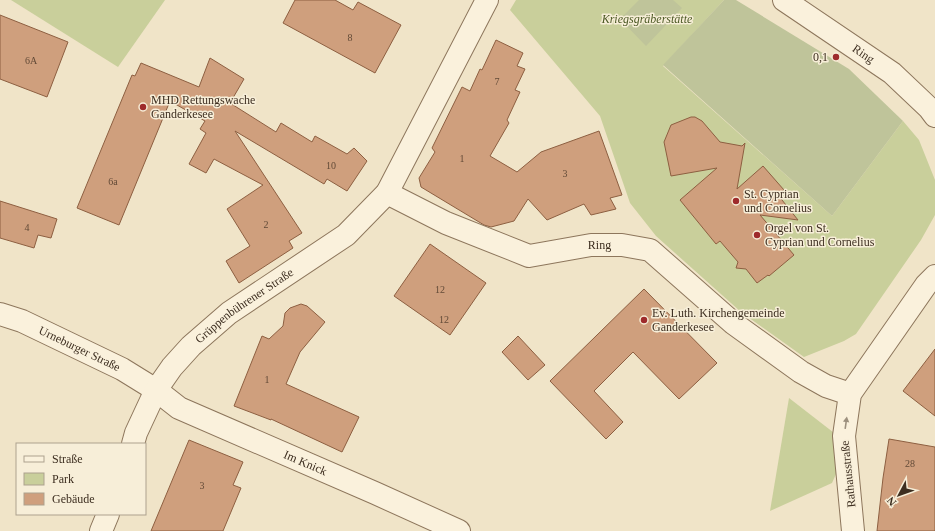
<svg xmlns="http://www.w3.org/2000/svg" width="935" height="531" font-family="Georgia,serif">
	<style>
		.green { fill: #c9cf9b }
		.cemetery { fill: #bfc49a }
		.building { fill: #cf9f7d; stroke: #8d5f41 }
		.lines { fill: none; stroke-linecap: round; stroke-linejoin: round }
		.minor-casing { stroke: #8d765c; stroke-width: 24 }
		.tertiary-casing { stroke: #8d765c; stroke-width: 24 }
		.minor { stroke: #faf1dc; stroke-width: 22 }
		.tertiary { stroke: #faf1dc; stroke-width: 22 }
		.oneway { fill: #9c907e }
		.poi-dot { fill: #9e2a2b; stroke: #f7eed8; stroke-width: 1.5 }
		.labels { text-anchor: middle; stroke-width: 3; stroke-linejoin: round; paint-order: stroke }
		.number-label { font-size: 10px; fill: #624a37 }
		.park-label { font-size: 12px; font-style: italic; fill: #4d5a26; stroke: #f7eed8 }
		.street-label { font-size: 12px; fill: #3d2e20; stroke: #f7eed8 }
		.poi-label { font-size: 12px; fill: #3d2e20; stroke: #f7eed8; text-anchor: start }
	</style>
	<rect width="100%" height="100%" fill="#f0e4c8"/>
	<g class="green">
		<polygon points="11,0 165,0 118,67"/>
		<polygon points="516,0 724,0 663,66 832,216 903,121 919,140 935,180 935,215 921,240 856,334 844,341 804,357 741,312 656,236 630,203 600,116 510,10"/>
		<polygon points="789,398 838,436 840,465 832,483 770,511"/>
	</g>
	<g class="cemetery">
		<polygon points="639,0 673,0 682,8 646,46 620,19"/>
		<polygon points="724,0 736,0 849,69 903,121 832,216 663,65"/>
	</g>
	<g class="building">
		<polygon points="295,0 335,0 353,10 358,2 401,25 375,73 283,23"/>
		<polygon points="0,15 68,42 47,97 0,79"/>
		<polygon points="496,40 523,53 517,66 525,69 515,90 520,92 507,120 509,123 490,156 517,172 541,152 599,131 622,195 610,198 616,209 591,215 584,204 547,220 528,199 514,221 491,227 484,225 421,187 419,178 435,152 432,148 462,87 470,91 480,69 482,70"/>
		<polygon points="210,58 244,79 230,103 276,132 281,123 312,142 315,136 347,154 354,148 367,161 347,191 327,179 324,184 235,131 302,233 289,241 293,248 239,283 226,261 250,246 227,209 263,185 214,159 206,173 189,164 206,133 200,129 205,121 170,101 119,225 77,208 132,75 135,76 141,63 199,87"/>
		<polygon points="691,117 695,117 702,121 720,142 742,146 745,143 737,189 763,166 784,190 778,195 798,220 760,215 794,255 769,276 768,275 757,283 746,269 736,268 738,262 720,241 716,244 680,200 717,168 671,176 664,142 671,125"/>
		<polygon points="0,201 57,219 51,238 38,235 34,248 0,238"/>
		<polygon points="430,244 486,283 450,335 394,296"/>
		<polygon points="644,289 717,363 679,399 633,352 594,391 623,422 606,439 550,381"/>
		<polygon points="301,304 307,306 325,322 300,352 286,384 359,417 342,452 271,419 271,420 234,406 262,336 269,339 283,326 285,313 290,308"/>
		<polygon points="518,336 545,365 528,380 502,352"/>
		<polygon points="935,349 935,416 903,391"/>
		<polygon points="889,439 935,447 935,531 877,531 883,478"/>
		<polygon points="189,440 243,462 233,485 241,488 223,531 151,531"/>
	</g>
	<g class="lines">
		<g class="minor-casing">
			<g id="minor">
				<path id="s1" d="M387,193L446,223L529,256L591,245H622L650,250L733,323L801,372L826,386L850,394"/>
				<path id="s2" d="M156,390L179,408L375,493L459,531"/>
				<polyline points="853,531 844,436 850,394 926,285 935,276"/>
			</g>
		</g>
		<g class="tertiary-casing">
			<g id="tertiary">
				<path id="s3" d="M784,0L892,73L929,108L935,116"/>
				<path id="s4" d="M0,314L22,321L122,369L156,390"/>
				<path id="s5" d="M133,444L136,433L156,390L172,367L191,346L229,313L346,235L387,193L487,0"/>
				<polyline points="101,531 108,514"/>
			</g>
		</g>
		<use href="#minor" class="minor"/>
		<use href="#tertiary" class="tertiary"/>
	</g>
	<defs><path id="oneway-solid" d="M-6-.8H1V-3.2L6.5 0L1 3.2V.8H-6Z"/></defs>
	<use class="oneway" href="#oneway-solid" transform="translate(846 423) rotate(-82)"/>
	<g class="poi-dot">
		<circle cx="836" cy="57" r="4"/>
		<circle cx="143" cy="107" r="4"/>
		<circle cx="736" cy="201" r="4"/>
		<circle cx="757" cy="235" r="4"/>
		<circle cx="644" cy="320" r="4"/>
	</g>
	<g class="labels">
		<g class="number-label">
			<text x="350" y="41">8</text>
			<text x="31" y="64">6A</text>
			<text x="497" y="85">7</text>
			<text x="462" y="162">1</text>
			<text x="331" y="169">10</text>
			<text x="565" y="177">3</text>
			<text x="113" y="185">6a</text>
			<text x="266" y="228">2</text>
			<text x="27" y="231">4</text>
			<text x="440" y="293">12</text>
			<text x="444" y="323">12</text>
			<text x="267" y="383">1</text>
			<text x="910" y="467">28</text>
			<text x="202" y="489">3</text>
		</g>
		<g class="park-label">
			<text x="647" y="23">Kriegsgräberstätte</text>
		</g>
		<g class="street-label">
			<text dy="4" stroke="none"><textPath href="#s3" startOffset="96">Ring</textPath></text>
			<text dy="4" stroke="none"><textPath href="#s1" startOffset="227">Ring</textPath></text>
			<text dy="4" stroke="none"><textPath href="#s5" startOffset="182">Grüppenbührener Straße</textPath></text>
			<text dy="4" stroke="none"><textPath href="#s4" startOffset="87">Urneburger Straße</textPath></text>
			<text dy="4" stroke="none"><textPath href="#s2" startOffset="167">Im Knick</textPath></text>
			<text transform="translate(848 474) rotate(-96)" y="4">Rathausstraße</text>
		</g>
		<g class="poi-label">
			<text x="828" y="61" text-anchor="end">0,1</text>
			<text x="151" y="104">MHD Rettungswache<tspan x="151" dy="14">Ganderkesee</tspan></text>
			<text x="744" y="198">St. Cyprian<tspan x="744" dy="14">und Cornelius</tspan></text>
			<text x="765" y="232">Orgel von St.<tspan x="765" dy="14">Cyprian und Cornelius</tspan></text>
			<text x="652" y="317">Ev. Luth. Kirchengemeinde<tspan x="652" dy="14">Ganderkesee</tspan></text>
		</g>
	</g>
	<rect x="16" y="443" width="130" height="72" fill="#f7eed8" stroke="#ada18e"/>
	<rect x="24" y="456" width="20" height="6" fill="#faf1dc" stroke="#ada18e"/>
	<text x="52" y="463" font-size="12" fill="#3d2e20">Straße</text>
	<rect x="24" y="473" width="20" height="12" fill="#c9cf9b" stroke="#ada18e"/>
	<text x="52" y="483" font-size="12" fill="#3d2e20">Park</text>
	<rect x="24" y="493" width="20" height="12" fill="#cf9f7d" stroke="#ada18e"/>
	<text x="52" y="503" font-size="12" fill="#3d2e20">Gebäude</text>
	<g transform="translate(899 495) rotate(229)" stroke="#f7eed8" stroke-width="3" paint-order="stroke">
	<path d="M0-3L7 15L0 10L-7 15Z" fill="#3d2e20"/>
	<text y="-6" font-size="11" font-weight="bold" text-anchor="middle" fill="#3d2e20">N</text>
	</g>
</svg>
